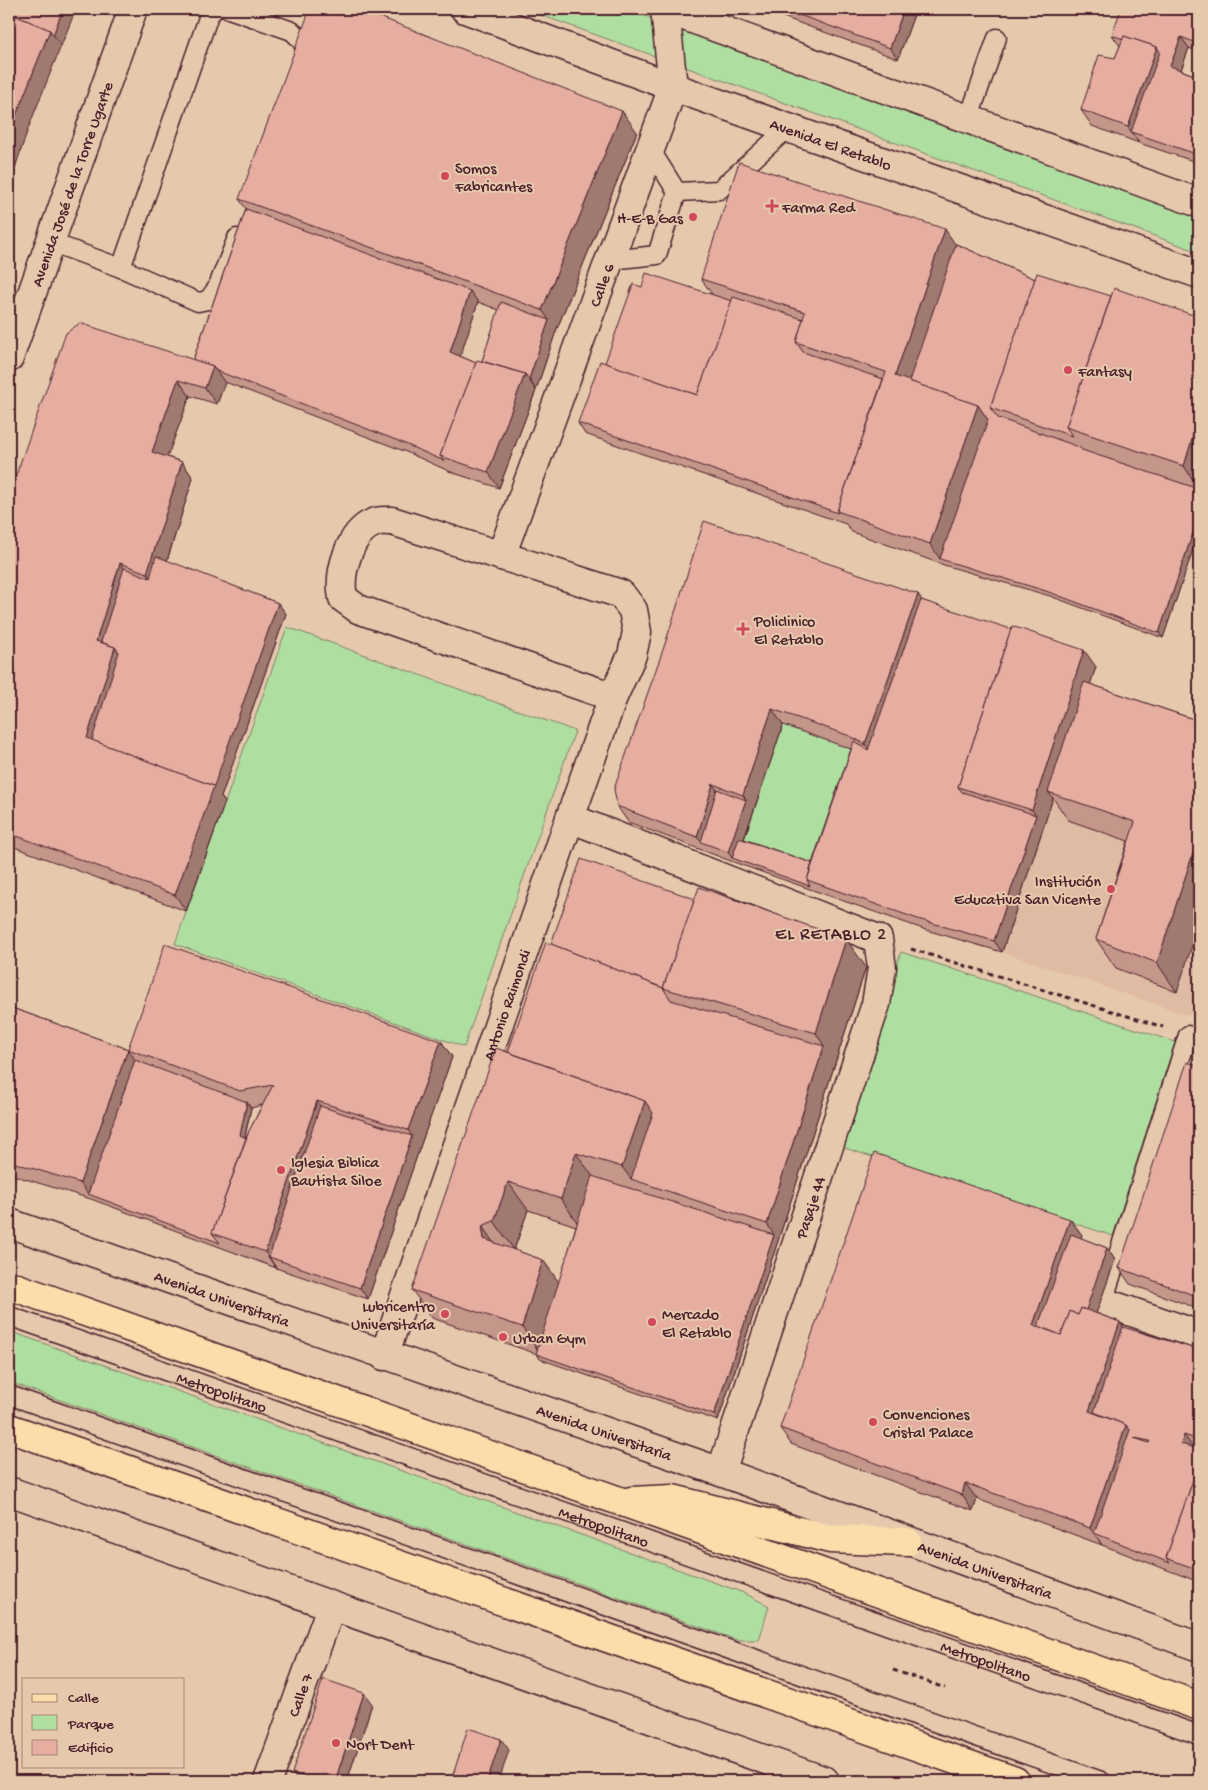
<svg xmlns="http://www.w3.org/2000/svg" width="1208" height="1790" font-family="'Gochi Hand',sans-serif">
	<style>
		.built { fill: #e0bba4 }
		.green { fill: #afdfa0; stroke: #7c7f66 }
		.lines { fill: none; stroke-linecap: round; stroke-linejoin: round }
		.lane-casing { stroke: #4a1f2b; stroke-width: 21 }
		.street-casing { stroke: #4a1f2b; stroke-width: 31 }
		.secondary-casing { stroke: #4a1f2b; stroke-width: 31 }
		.primary-casing { stroke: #4a1f2b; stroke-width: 31 }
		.path { stroke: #4a1f2b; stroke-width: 3; stroke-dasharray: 5 4; stroke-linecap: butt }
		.lane { stroke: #e6c9ad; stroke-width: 18 }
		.street { stroke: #e6c9ad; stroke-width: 28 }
		.secondary { stroke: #e6c9ad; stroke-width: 28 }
		.primary { stroke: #faddab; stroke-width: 28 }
		.wall { fill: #c5968a; stroke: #4a1f2b; fill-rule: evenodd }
		.shaded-wall { fill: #a07a71; stroke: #4a1f2b }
		.building { fill: #e5aea1; stroke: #4a1f2b; fill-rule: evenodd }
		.poi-dot { fill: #d1495b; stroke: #e6c9ad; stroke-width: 2 }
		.labels { text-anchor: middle; stroke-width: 4; stroke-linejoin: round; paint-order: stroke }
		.street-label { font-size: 16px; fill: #4a1f2b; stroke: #e6c9ad }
		.poi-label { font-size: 16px; fill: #4a1f2b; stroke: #e6c9ad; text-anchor: start }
		.neighbourhood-label { font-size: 18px; letter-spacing: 1px; fill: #4a1f2b; stroke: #e6c9ad }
	</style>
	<rect width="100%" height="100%" fill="#e6c9ad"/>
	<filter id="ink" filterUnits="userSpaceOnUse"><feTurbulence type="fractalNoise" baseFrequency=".02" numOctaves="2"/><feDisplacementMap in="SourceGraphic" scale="10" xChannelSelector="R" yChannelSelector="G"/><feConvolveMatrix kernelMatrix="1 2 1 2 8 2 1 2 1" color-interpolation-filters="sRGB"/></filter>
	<g filter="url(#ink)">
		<polygon class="built" points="1091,684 1199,720 1199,989 1190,1016 1002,952"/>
		<g class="green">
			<polygon points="524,9 626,9 1199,213 1199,252"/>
			<polygon points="287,627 575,731 464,1047 175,944"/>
			<polygon points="783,725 862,752 822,870 743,843"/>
			<polygon points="901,952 1175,1042 1113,1236 839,1146"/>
			<polygon points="9,1331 744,1593 769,1606 759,1640 737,1640 9,1382"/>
		</g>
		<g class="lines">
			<g class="lane-casing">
				<g id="lane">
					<polyline points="229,9 292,31 301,40 307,52 304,59"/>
					<polyline points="968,120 997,38"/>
					<polyline points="677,192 719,190 788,128"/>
					<polyline points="50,242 121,268 198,302 208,300 217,288 237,238"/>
					<polyline points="610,260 657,255 677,192 650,149"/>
					<polyline points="121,268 209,15 215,9"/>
					<polyline points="1103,1302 1188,1035"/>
					<path id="s1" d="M9,1316L1199,1735"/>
					<polyline points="9,1395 1101,1781"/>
				</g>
			</g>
			<g class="street-casing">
				<g id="street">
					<path id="s2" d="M9,358L133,9"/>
					<path id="s3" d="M501,556L673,87L665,9"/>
					<polyline points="570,818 878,939 882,968 876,1004 721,1472"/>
					<polyline points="1103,1302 1199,1335"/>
					<path id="s4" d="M384,1356L570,818L613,697L632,655L637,632L633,610L621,594L392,521C386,521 378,520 373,523C349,533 338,574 343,598L358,609L613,697"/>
					<path id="s5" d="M268,1781L331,1607"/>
				</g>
			</g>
			<g class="secondary-casing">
				<g id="secondary">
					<path id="s6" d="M465,9L673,87L1199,274"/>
					<polyline points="665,9 1199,203"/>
					<path id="s7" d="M9,1223L721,1472L1199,1647"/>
					<polyline points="9,1491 825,1781"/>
				</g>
			</g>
			<g class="primary-casing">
				<g id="primary">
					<polyline points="9,1285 1199,1706"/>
					<polyline points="9,1428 1015,1781"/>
					<polyline points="631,1501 673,1499 830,1539 907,1542"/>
				</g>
			</g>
			<g class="path">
				<polyline points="911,949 1163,1027"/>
				<polyline points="893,1670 945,1688"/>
			</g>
			<use href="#lane" class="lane"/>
			<use href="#street" class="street"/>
			<use href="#secondary" class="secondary"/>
			<use href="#primary" class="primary"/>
		</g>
		<g class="wall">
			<polygon points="761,9 916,9 898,59"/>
			<polygon points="1091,9 1101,9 1100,12"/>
			<polygon points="1199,9 1199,52 1189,48 1181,70 1199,77 1199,163 1139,143 1092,126 1081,110 1115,58 1120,46 1112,35"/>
			<path d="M637,132L556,331L536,390L499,488L451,472L404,451L225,382L217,404L190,396L167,457L182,462L193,478L167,561L278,603L286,614L221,797L225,802L186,911L9,845V495L193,360L246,209L239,199ZM478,302L499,310L482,361L476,363L460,356Z"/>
			<polygon points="956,244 1035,279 1199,317 1199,532 1163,638 1050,596 944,565 852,532 846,524 585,434 578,423 605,363 642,287 712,294 701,279"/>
			<path d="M918,594L921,600L1096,667L1090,684L1199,721L1177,992L1116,968L1096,939L1128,841L1068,820L1053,798L1002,952L926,930L736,863L628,822L617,806ZM783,725L851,749L812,863L744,839Z"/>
			<path d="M551,944L866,967L778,1241L718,1421L540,1359L537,1354L432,1318L412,1290ZM528,1210L576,1226L559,1283L543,1260L514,1250Z"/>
			<path d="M9,1007L128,1049L441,1041L452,1057L420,1147L368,1299L276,1268L91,1199L9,1174ZM262,1105L246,1138L245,1137L251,1108Z"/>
			<polygon points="1199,1066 1199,1309 1130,1284 1119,1268"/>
			<polygon points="1070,1219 1082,1235 1081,1238 1107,1248 1115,1260 1096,1313 1120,1322 1123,1327 1199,1350 1199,1448 1192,1446 1192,1447 1199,1449 1199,1582 1102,1545 977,1499 973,1511 791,1444 780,1428"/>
			<polygon points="372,1704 347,1781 298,1781 292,1773"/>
		</g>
		<g class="shaded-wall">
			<polygon points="63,9 76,9 61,46 53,35"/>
			<polygon points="904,9 916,9 898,59 890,48"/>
			<polygon points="50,30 61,46 28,129 9,186 9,137 17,113"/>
			<polygon points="1181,37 1189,48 1178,78 1170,66"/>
			<polygon points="1157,47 1168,64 1131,132 1139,143 1128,127"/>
			<polygon points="622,111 637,132 556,331 536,390 529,379 549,320 542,310"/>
			<polygon points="945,229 959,250 911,393 895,376"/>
			<polygon points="470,291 478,302 458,363 450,352"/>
			<polygon points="213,366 225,383 217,404 205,388"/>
			<polygon points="525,374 536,390 499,488 488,472"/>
			<polygon points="178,380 190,396 163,468 152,452"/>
			<polygon points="978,405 992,426 940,559 930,544"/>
			<polygon points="1199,416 1199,489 1184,466"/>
			<polygon points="182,462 193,478 158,589 147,573"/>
			<polygon points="1199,515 1199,532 1163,638 1159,633"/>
			<polygon points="120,563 132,580 110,649 96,641"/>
			<polygon points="918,594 929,611 876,761 865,744"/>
			<polygon points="278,603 286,614 221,797 225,802 186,911 175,895"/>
			<polygon points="115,647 126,663 101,747 87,738"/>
			<polygon points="1084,650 1096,667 1054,794 1048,792 1053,798 1002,952 994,941 1036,815 1032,810"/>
			<polygon points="772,709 783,725 737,859 732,858 728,852 746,800 743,795"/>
			<polygon points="713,784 724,800 701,842 697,837"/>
			<polygon points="1199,835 1199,924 1177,992 1157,963"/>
			<polygon points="846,939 866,967 778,1241 718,1421 714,1415 774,1235 767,1224 824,1046 816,1033"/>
			<polygon points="441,1041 452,1057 420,1147 368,1299 360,1288 412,1136 408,1130"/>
			<polygon points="128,1049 139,1066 88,1194 80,1183"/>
			<polygon points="317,1101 328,1117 269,1257 276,1268 265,1252"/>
			<polygon points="645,1101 665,1129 631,1179 622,1167"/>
			<polygon points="247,1102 251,1108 244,1141 240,1135"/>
			<polygon points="576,1153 596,1181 581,1228 561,1199"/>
			<polygon points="508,1182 528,1210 514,1250 494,1221"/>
			<polygon points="1070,1219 1082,1235 1047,1334 1033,1325"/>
			<polygon points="482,1226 502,1255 484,1239"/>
			<polygon points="1107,1248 1115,1260 1090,1331 1082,1320"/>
			<polygon points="543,1260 563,1288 541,1356 522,1327"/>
			<polygon points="1120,1322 1131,1338 1103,1420 1089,1411"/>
			<polygon points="1126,1425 1138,1441 1094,1533 1102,1545 1090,1528"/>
			<polygon points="1184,1435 1192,1446 1189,1455 1181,1444"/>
			<polygon points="965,1483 977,1499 973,1511 962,1495"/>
			<polygon points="364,1693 372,1704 347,1781 335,1781"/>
			<polygon points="501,1739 509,1750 499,1781 487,1781"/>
		</g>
		<g class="building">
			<polygon points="9,9 63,9 53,35 50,30 9,13"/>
			<polygon points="310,9 359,9 622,111 542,310 239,199"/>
			<polygon points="783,9 904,9 890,48"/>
			<polygon points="1121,9 1199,9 1199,44 1181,37 1170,66 1199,77 1199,155 1131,132 1160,52 1157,47 1124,36 1123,39 1112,35"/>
			<polygon points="9,13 50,30 17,113 9,137"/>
			<polygon points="1124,36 1157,47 1128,127 1081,110 1099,55 1115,58"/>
			<polygon points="739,162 945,229 895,376 978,405 930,544 837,511 886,372 796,342 805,312 701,279"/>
			<polygon points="246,209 470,291 450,352 476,363 440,456 444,461 396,440 217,371 213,366 193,360"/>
			<polygon points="956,244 1035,279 990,408 998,418 1079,447 1082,450 1199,489 1199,515 1159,633 1046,591 940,559 988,420 978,405 909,381"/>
			<polygon points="646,273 732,301 697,395 605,363 633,284 642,287"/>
			<polygon points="1037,273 1111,296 1066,427 1072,436 990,408"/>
			<polygon points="1114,288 1199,317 1199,416 1184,466 1066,427"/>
			<polygon points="733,297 803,319 796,342 803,352 883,379 837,511 838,513 578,423 600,361 697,395"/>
			<polygon points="501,302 549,320 529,379 525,374 482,361"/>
			<polygon points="80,323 213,366 205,388 178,380 152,452 182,462 147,573 120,563 96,641 115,647 87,738 214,786 175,895 9,833 9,495 66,333"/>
			<polygon points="477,360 525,374 488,472 440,456"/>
			<polygon points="704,521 918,594 865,744 850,736 772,709 743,795 713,784 697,837 617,806 614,789 665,644"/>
			<polygon points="156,556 278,603 214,786 92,740 119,652 115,647 101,642 124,568 150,578"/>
			<polygon points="921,600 1011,629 958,787 962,792 1036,815 994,941 918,919 807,880 854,741 868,750"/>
			<polygon points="1012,626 1084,650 1032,810 958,787"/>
			<polygon points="1084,682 1199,721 1199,835 1157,963 1096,939 1135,822 1048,792"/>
			<polygon points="717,789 746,800 728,852 701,842"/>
			<polygon points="739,838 812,863 807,880 810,886 732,858"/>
			<polygon points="581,859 695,899 663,988 551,944"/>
			<polygon points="699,887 846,939 816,1033 663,988"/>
			<polygon points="546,942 663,988 671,1000 824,1046 767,1224 631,1179 653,1113 645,1101 508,1052"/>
			<polygon points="165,944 441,1041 408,1130 317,1101 265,1252 212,1233 249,1131 273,1085 240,1091 128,1049"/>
			<polygon points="9,1007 128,1049 80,1183 9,1161"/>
			<polygon points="496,1048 645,1101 622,1167 576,1153 561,1199 508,1182 494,1221 482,1226 484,1239 543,1260 522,1327 412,1290"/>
			<polygon points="135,1060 247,1102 240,1135 246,1138 212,1233 220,1243 88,1194"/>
			<polygon points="1187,1062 1199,1066 1199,1297 1119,1268"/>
			<polygon points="320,1106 412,1136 360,1288 269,1257"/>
			<polygon points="874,1153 1070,1219 1033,1325 1061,1335 1070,1311 1078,1315 1081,1308 1120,1322 1089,1411 1126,1425 1090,1528 965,1483 962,1495 780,1428"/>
			<polygon points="592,1176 774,1235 714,1415 536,1354"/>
			<polygon points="1071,1234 1107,1248 1086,1310 1081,1308 1078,1315 1070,1311 1061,1335 1038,1326"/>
			<path d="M1123,1327L1199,1350V1440L1184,1435L1181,1444L1199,1449V1463L1166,1558L1170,1563L1094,1533L1130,1430L1126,1425L1094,1412ZM1134,1438L1150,1441L1149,1443Z"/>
			<polygon points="1199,1463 1199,1570 1166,1558"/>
			<polygon points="323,1679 364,1693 335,1781 316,1781 292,1773"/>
			<polygon points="468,1728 501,1739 487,1781 451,1781"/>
		</g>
	</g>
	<g class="poi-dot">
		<circle cx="445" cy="176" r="5"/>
		<path d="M769.5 198.5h5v5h5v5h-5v5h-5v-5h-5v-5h5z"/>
		<circle cx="693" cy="217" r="5"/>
		<circle cx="1068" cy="370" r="5"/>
		<path d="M740.5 621.5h5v5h5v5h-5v5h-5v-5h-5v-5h5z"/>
		<circle cx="1111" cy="889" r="5"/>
		<circle cx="281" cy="1170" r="5"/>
		<circle cx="445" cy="1314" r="5"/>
		<circle cx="652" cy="1322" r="5"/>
		<circle cx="503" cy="1337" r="5"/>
		<circle cx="873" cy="1422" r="5"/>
		<circle cx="336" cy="1743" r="5"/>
	</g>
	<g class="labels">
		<g class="street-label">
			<text dy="6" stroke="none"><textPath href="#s6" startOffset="390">Avenida El Retablo</textPath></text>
			<text dy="6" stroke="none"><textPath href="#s2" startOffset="185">Avenida José de la Torre Ugarte</textPath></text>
			<text dy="6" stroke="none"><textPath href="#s3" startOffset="289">Calle 6</textPath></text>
			<text dy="6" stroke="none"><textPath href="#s4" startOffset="372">Antonio Raimondi</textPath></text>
			<text transform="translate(809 1207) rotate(-72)" y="6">Pasaje 44</text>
			<text dy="6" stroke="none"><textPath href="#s7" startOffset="226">Avenida Universitaria</textPath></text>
			<text dy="6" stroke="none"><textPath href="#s1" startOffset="226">Metropolitano</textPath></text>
			<text dy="6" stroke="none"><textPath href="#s7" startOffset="631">Avenida Universitaria</textPath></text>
			<text dy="6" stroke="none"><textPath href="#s1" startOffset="631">Metropolitano</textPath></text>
			<text dy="6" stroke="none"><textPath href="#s7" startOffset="1036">Avenida Universitaria</textPath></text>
			<text dy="6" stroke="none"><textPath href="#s1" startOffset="1036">Metropolitano</textPath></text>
			<text dy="6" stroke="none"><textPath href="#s5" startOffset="92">Calle 7</textPath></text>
		</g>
		<g class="poi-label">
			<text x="455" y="173">Somos<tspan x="455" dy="18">Fabricantes</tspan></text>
			<text x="782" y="212">Farma Red</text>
			<text x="683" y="223" text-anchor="end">H-E-B Gas</text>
			<text x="1078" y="376">Fantasy</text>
			<text x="754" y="626">Policlinico<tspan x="754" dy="18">El Retablo</tspan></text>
			<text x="1101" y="886" text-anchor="end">Institución<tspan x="1101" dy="18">Educativa San Vicente</tspan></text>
			<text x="291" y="1167">Iglesia Biblica<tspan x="291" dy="18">Bautista Siloe</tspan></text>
			<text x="435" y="1311" text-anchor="end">Lubricentro<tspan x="435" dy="18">Universitaría</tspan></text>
			<text x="662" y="1319">Mercado<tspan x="662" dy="18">El Retablo</tspan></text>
			<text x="513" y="1343">Urban Gym</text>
			<text x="883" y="1419">Convenciones<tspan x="883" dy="18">Cristal Palace</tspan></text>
			<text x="346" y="1749">Nort Dent</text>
		</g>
		<g class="neighbourhood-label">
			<text x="831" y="939">EL RETABLO 2</text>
		</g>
	</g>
	<rect width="1208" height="1790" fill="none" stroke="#e6c9ad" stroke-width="30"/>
	<rect x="15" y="15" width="1178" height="1760" fill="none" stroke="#4a1f2b" stroke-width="2" filter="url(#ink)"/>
	<rect x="22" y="1678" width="162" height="90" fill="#e6c9ad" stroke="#a88579"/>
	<rect x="32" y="1694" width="25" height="8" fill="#faddab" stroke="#a88579"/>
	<text x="68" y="1702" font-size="15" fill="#4a1f2b">Calle</text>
	<rect x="32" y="1715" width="25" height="15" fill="#afdfa0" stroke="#a88579"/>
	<text x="68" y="1728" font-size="15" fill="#4a1f2b">Parque</text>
	<rect x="32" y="1740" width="25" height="15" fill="#e5aea1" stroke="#a88579"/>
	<text x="68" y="1752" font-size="15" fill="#4a1f2b">Edificio</text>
</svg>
